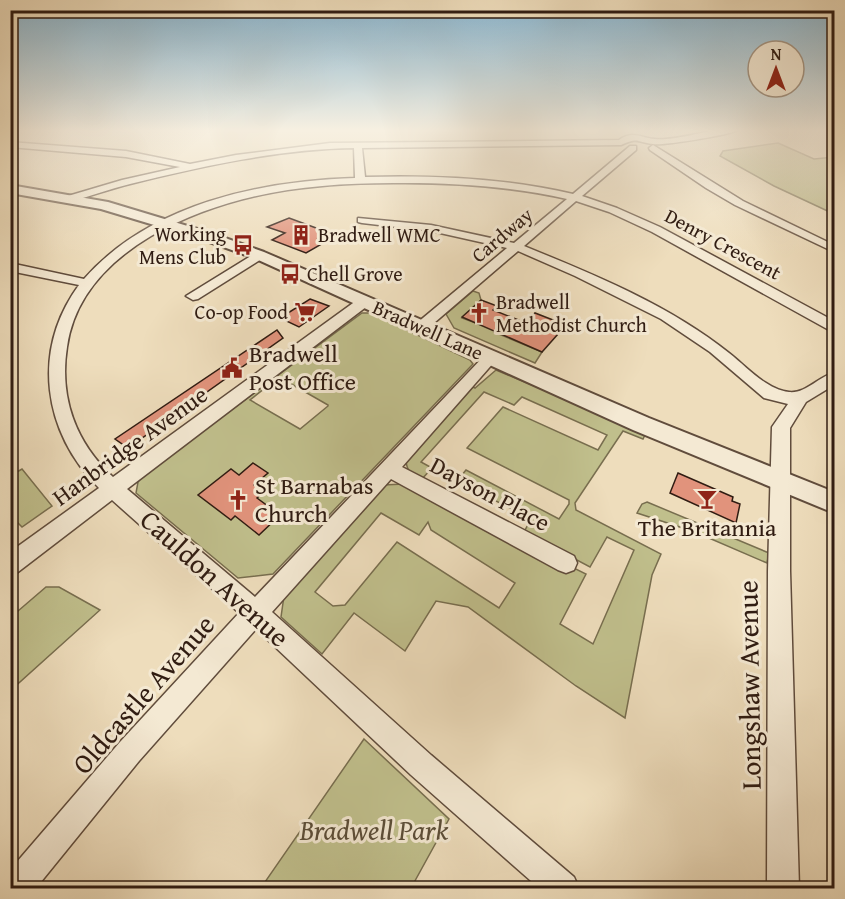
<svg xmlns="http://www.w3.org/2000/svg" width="845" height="899" font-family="'Gentium Book Plus',serif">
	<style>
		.green { fill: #c0bf8c; stroke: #786e4f; stroke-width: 1.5; fill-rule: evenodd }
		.building { fill: #e1937c; stroke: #301c12; stroke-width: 1.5 }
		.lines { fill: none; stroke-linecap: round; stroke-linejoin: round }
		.minor-casing { stroke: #604c3c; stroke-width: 3 }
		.tertiary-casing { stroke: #604c3c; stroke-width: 4 }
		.minor { fill: #f4e9d3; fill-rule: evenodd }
		.tertiary { fill: #f4e9d3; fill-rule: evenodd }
		.labels { text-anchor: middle; stroke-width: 6; stroke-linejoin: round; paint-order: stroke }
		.far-poi-label { font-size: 20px; fill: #301c12; stroke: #f4e9d3; text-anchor: start }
		.far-street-label { font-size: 20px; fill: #301c12; stroke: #f4e9d3 }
		.poi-label { font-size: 24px; fill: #301c12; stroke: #f4e9d3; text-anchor: start }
		.street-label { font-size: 24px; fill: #301c12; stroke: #f4e9d3 }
		.near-street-label { font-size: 28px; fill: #301c12; stroke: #f4e9d3 }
		.near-park-label { font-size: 28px; font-style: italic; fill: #5b4d37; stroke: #f4e9d3 }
	</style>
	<rect width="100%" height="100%" fill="#eeddbc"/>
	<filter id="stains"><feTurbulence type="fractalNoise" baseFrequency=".00333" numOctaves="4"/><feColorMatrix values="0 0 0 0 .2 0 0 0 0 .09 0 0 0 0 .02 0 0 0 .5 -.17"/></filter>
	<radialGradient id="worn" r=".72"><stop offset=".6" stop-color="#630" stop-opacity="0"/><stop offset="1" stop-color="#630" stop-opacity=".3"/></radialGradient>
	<g class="green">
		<polygon points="778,143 814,159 834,157 834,214 774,186 720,156 723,151"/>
		<polygon points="473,291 479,293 481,300 462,318 478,324 488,315 504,321 494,332 542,352 535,363 454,328 446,314"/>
		<path d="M362,313H370L382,318L470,360L473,364L273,574L238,578L136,493L138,482L142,476ZM279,377L328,405V406L300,429L250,400Z"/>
		<path d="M496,370L646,433L643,439L623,431L575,503L576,510L661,554L652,575L625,718L576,686L468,607L436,601L405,651L354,613L322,654L281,617L284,596L383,485L404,484L586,574L560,624L593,644L634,550L607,537L590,567L524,532L531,519L457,481L466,470L559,519L569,504V500L467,448L503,407L598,450L607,435L522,397L514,405L484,392L421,462L432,468L421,480C412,475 407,472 406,461L473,387L475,388ZM381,513L419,535L428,522L431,530L515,583L499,608L397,542L345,605L333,606L315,592Z"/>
		<polygon points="22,469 52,506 22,527 11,516 10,476"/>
		<polygon points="647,502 769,553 767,563 695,532 637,513 642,504"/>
		<polygon points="46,587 59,587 100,610 11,690 11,617"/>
		<polygon points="364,739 449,819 411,888 255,888 263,885"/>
	</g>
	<g class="building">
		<polygon points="289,218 327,232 318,238 327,241 306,253 272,240 285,233 267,227"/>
		<polygon points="310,299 329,306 299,327 280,318"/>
		<polygon points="481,300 497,306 493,310 526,323 535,313 566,325 542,352 462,317"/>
		<polygon points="277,330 283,338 128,448 115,439"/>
		<polygon points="253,463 268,473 254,485 264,492 257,498 280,515 259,535 235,516 231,520 198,495 231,469 239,475"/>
		<polygon points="678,473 733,497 732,501 740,504 736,523 670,493"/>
	</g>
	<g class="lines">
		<g class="minor-casing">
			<g id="minor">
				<path d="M715,130H738C729,135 663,146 653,144C634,142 640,137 621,145L362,148L365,177C434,175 505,178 573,194L630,146H636V150L582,196L617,208L660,227L834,321V331L829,330L652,232L609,212L576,201L524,246C595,275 669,305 729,353C747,367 767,390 789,392C806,394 819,376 834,373V385L806,402L790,428V571L799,888H767L768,571L772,427L788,404L764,398L710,352L661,319L575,276L518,251L427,329H417L415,326L417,323L507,248L431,231L362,223L358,222V218L431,225L514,243L567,199C513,187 460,183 405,183C316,182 230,191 151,236C109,261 74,297 67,347C59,398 76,443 113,477L360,298H370L372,301L370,304L127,489L255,597L485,355H495L498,358L495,361L402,467L574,556L577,563L574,570L566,573L558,570L391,479L272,612L431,755L574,877L579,888H539L411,775L256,629L139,761L36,888H10V870L120,742L239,613L112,500L18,572L10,575V552L99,488C43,432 31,351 79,285L10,271V263L84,279C150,204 260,181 355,178L354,148C279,149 203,166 130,184C110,189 91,196 72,201L67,198L68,196L122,180L180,167L126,157L10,147V142L126,151L190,164L236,155L330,143L619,140C633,130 641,138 655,139C669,141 700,133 715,130Z"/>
				<polygon points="653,145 743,201 834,245 834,252 735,205 706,188 650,150 649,148"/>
				<polygon points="259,251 265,255 263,258 198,299 193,300 186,296"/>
			</g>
		</g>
		<g class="tertiary-casing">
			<polygon id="tertiary" points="10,185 108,202 214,234 264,252 649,418 834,492 834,513 633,430 254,258 204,240 101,209 10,193"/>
		</g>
		<use href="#minor" class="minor"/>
		<use href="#tertiary" class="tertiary"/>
	</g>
	<linearGradient id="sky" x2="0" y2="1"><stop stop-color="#88b7d3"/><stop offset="0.51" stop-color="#f7f0e1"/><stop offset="1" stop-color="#f7f0e1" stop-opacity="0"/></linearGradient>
	<rect width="845" height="256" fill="url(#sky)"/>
	<defs>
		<g id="building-bare" transform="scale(1.62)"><path d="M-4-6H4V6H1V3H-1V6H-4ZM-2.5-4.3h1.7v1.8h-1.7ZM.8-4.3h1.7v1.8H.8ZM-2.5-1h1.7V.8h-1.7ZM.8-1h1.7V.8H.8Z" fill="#8f2418" stroke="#f4e9d3" stroke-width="2.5" paint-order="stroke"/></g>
		<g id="bus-bare" transform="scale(1.62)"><path d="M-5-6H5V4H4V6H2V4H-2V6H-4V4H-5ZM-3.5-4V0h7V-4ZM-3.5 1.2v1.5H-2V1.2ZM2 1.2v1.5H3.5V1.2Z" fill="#8f2418" stroke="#f4e9d3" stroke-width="2.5" paint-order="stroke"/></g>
		<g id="supermarket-bare" transform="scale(1.62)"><path d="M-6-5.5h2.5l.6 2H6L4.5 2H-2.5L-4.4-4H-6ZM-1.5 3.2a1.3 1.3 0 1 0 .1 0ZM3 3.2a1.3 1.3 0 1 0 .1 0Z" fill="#8f2418" stroke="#f4e9d3" stroke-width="2.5" paint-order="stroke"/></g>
		<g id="church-bare" transform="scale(1.62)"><path d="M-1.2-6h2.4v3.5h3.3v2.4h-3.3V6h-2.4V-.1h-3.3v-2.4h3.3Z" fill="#8f2418" stroke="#f4e9d3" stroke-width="2.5" paint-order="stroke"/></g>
		<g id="civic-bare" transform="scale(1.62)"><path d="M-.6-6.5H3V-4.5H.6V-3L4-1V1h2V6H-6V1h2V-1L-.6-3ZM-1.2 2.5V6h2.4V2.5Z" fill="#8f2418" stroke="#f4e9d3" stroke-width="2.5" paint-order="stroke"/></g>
		<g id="bar-bare" transform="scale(1.62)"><path d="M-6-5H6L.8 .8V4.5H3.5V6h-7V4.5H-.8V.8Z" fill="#8f2418" stroke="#f4e9d3" stroke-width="2.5" paint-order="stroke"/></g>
	</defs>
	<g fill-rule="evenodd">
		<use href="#building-bare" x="301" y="235"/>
		<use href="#bus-bare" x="243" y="245"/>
		<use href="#bus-bare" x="290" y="274"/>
		<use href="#supermarket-bare" x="305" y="312"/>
		<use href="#church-bare" x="479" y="313"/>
		<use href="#civic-bare" x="232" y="368"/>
		<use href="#bar-bare" x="707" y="499"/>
		<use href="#church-bare" x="238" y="500"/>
	</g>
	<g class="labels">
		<g class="far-poi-label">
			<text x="226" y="241" text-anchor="end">Working<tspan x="226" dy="23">Mens Club</tspan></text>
			<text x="318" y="242">Bradwell WMC</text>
			<text x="307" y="281">Chell Grove</text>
			<text x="496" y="309">Bradwell<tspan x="496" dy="23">Methodist Church</tspan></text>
			<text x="288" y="319" text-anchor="end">Co-op Food</text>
		</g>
		<g class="far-street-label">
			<text transform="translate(502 235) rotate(-40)" y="7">Cardway</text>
			<text transform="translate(723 244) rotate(28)" y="7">Denry Crescent</text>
			<text transform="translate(428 330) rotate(24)" y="7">Bradwell Lane</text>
		</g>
		<g class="poi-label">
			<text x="249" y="362">Bradwell<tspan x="249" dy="28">Post Office</tspan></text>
			<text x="255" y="494">St Barnabas<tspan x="255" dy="28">Church</tspan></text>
			<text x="707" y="536" text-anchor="middle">The Britannia</text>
		</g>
		<g class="street-label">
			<text transform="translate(130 446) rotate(-36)" y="8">Hanbridge Avenue</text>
			<text transform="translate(490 494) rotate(28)" y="8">Dayson Place</text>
		</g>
		<g class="near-street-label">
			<text transform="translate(215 578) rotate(42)" y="10">Cauldon Avenue</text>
			<text transform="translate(749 685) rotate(-91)" y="10">Longshaw Avenue</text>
			<text transform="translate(143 694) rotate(-49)" y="10">Oldcastle Avenue</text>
		</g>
		<g class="near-park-label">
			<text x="374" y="840">Bradwell Park</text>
		</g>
	</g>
	<rect width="845" height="899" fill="none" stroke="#eeddbc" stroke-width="36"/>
	<rect x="12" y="12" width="821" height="875" fill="none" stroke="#301c12" stroke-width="3"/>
	<rect x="18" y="18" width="809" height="863" fill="none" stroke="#301c12" stroke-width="1.5"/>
	<g transform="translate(776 69)"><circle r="28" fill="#f4e9d3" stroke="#a69786" stroke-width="1.5"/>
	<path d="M0-4.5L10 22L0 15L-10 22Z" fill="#8f2418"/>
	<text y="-9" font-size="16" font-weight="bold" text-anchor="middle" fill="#301c12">N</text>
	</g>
	<rect width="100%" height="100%" filter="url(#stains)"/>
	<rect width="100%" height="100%" fill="url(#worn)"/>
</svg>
